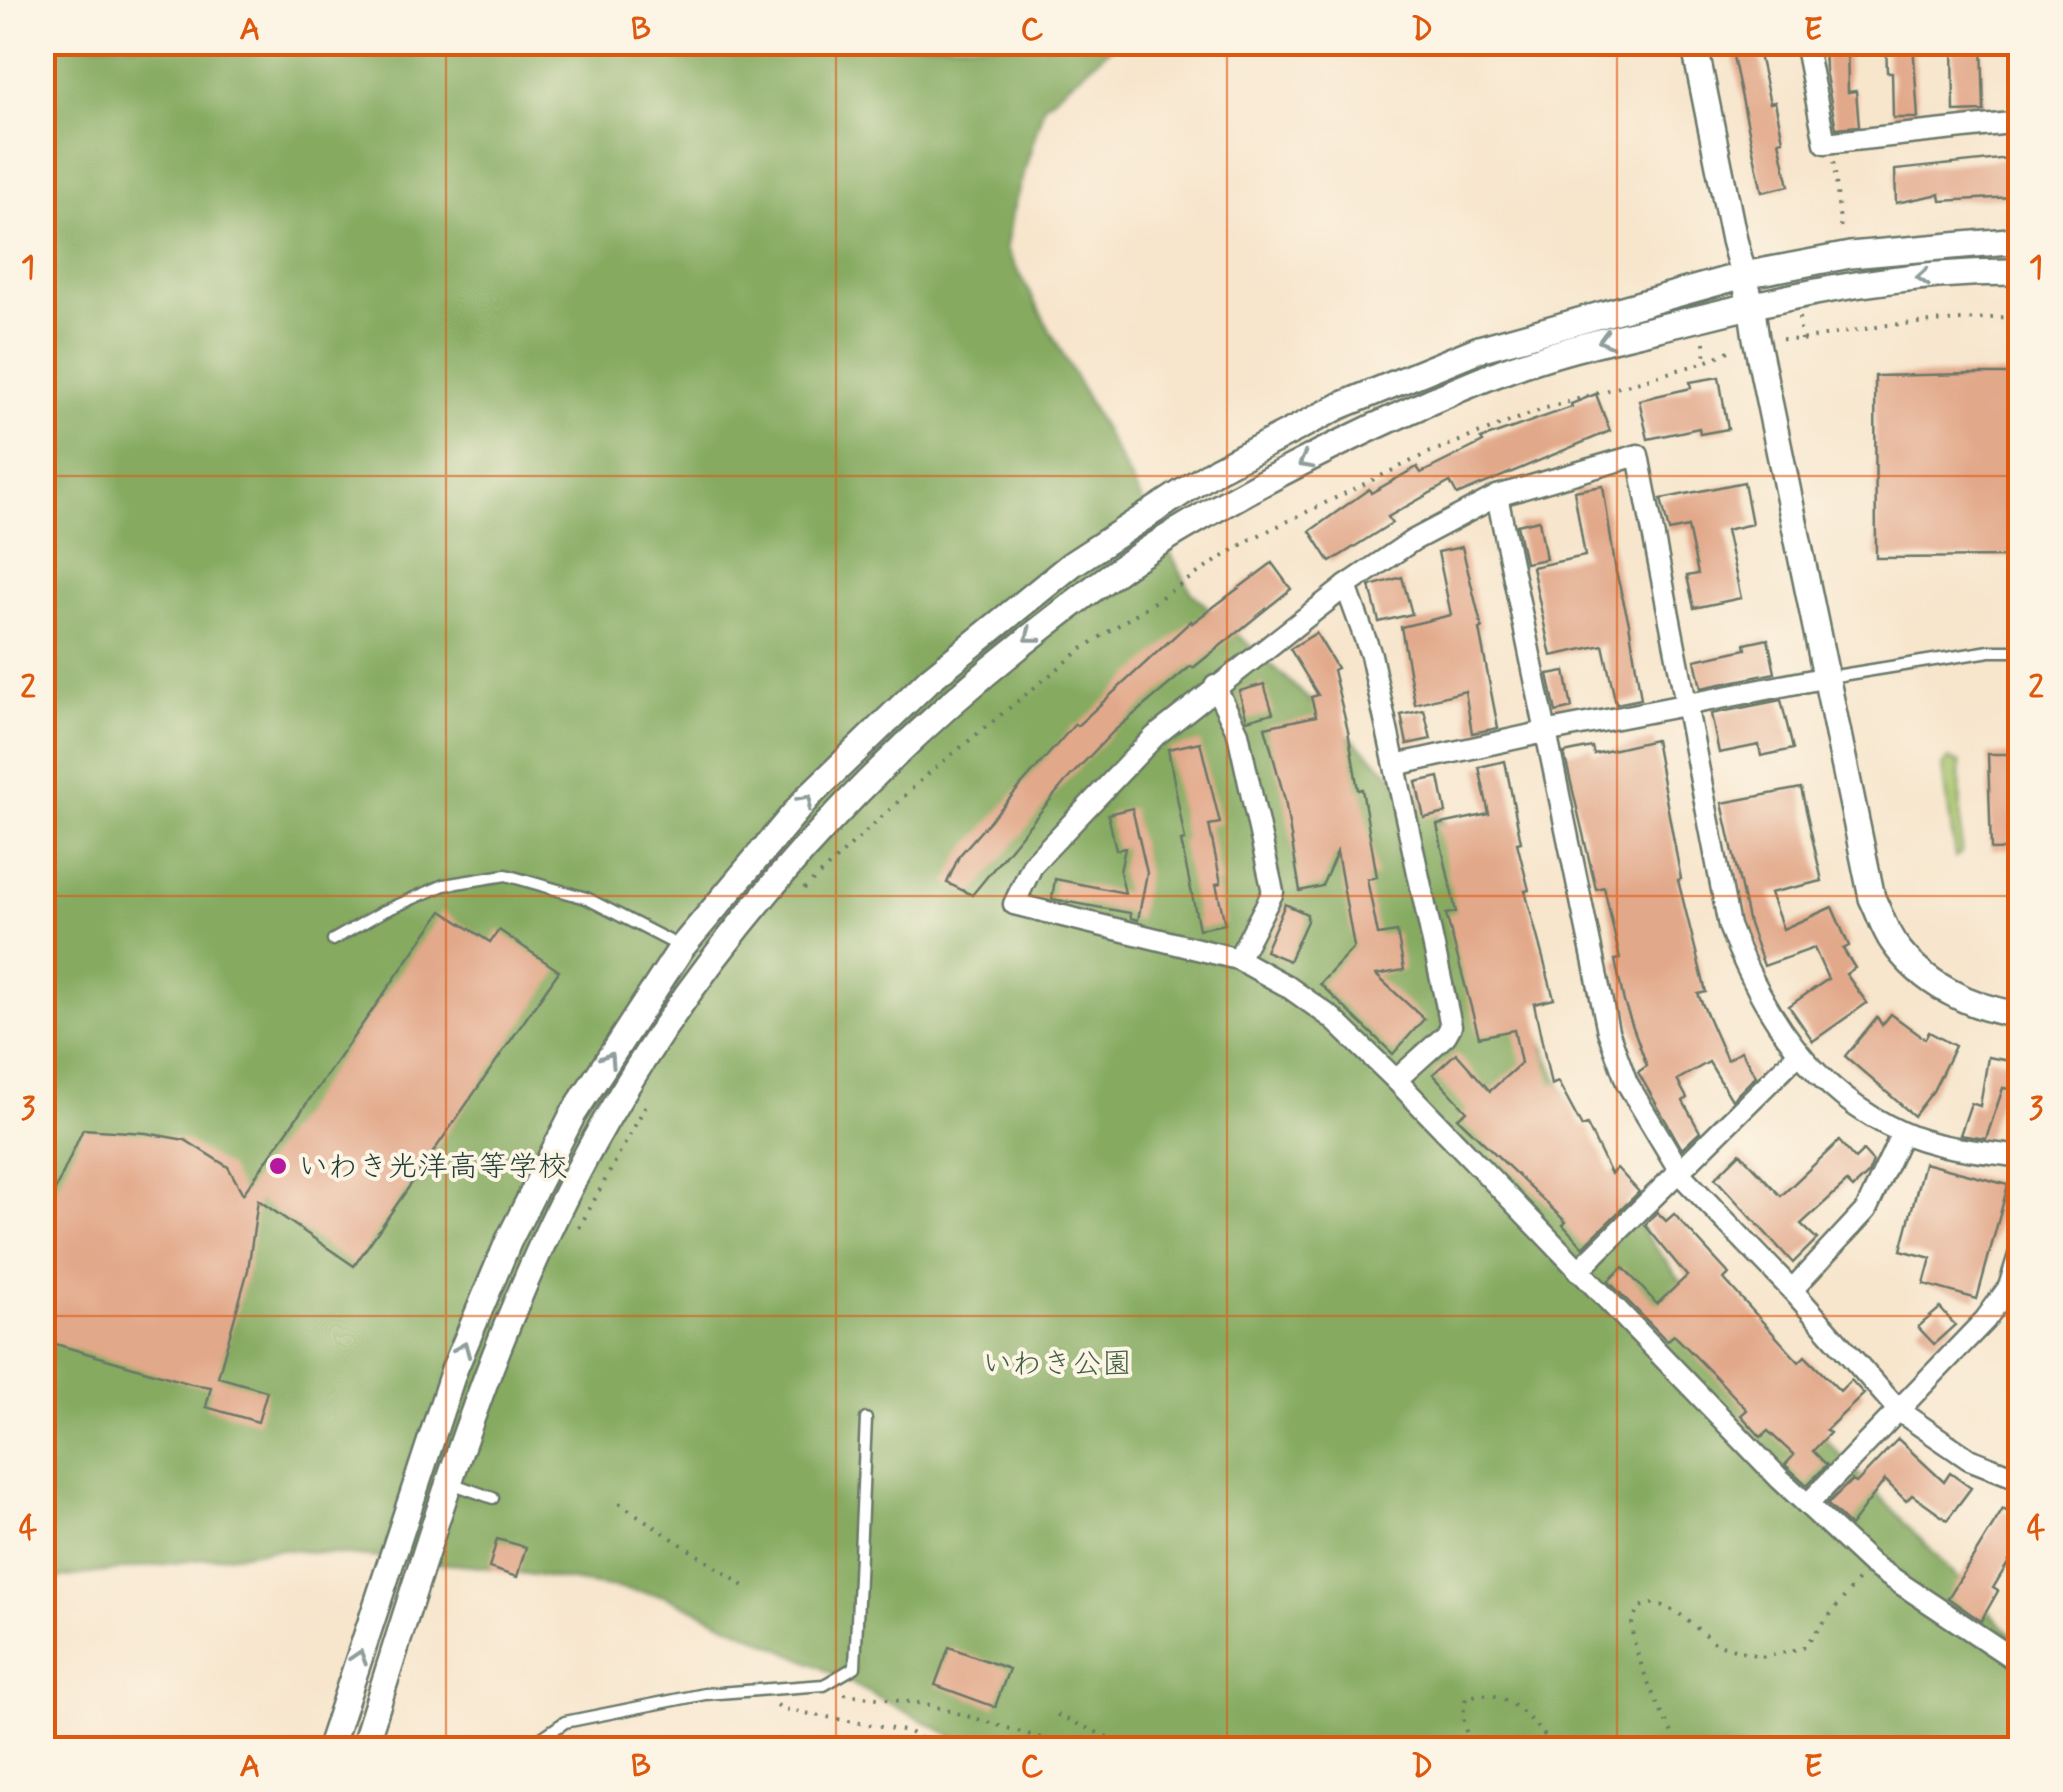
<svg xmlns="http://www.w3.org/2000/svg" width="2063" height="1792" font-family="Mynerve,'Klee One',sans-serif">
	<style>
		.green { fill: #a7c46c; stroke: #638050; stroke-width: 2.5 }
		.forest { fill: #85aa60; stroke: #52744a; stroke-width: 2.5 }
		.building { fill: #e2a88a }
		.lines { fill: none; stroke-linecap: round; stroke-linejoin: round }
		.service-casing { stroke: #6b7869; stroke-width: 15 }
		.minor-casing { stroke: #6b7869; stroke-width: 25 }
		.tertiary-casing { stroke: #6b7869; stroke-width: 30 }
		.path { stroke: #6b7869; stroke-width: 4; stroke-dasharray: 2.5 8; stroke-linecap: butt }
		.service { stroke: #fff; stroke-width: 10 }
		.minor { stroke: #fff; stroke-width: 20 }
		.tertiary { stroke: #fff; stroke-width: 25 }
		.oneway { stroke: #8f9e9a }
		.grid { fill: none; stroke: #de580e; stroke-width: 2.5; stroke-opacity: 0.55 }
		.poi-dot { fill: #b5179e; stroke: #fcf5e5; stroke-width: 4 }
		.labels { text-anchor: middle; stroke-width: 8; stroke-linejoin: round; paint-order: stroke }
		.poi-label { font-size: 30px; fill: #1f3d34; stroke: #fcf5e5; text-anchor: start }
		.park-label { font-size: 30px; fill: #415f42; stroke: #fcf5e5 }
		.neatline { fill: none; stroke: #de580e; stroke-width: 4 }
		.grid-label { font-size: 32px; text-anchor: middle; font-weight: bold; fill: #de580e }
	</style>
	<rect width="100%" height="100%" fill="#fcf5e5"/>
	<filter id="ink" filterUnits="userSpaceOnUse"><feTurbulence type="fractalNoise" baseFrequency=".01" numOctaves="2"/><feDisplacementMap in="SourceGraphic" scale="20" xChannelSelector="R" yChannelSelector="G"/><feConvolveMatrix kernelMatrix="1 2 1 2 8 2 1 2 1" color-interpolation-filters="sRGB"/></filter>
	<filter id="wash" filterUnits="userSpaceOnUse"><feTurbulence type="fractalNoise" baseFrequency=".0048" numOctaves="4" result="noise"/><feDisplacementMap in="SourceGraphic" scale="40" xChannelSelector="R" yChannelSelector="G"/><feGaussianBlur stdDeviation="2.25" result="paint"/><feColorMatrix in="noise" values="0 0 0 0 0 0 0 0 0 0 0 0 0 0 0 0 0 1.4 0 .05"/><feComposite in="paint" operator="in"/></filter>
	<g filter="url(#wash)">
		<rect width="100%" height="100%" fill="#f7e5cc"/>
		<polygon class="green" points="1949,759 1960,763 1961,853 1955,857 1943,766"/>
		<polygon class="forest" points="1116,43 1044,105 1012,213 1006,249 1192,593 1448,826 1599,1175 1712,1320 2020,1644 2020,1749 977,1749 814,1664 666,1596 483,1567 279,1549 43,1580 42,44"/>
		<g id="blocks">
			<g class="building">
				<polygon points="1730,42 1756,42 1770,103 1775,102 1783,140 1779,141 1789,186 1762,192"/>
				<polygon points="1824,42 1847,42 1848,92 1856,91 1859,126 1836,128 1825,70"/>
				<polygon points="1886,42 1913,42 1918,118 1893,118 1892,72 1887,72"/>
				<polygon points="1953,42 1982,42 1984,111 1954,112"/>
				<polygon points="2009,158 2013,197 1941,201 1940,194 1896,203 1895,170"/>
				<polygon points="1970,374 2020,374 2020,471 2012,471 2013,557 1876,558 1875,376"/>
				<polygon points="1719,377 1728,429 1700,434 1699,428 1648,439 1639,400 1691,388 1690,382"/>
				<polygon points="1596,394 1610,431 1457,495 1450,482 1388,517 1392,523 1330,562 1310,531 1369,489 1371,493 1417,467 1421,473 1483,442 1481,439 1572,407 1571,404"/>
				<polygon points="1744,482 1752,524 1726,530 1741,598 1694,608 1687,576 1698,574 1688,527 1669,531 1661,499"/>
				<polygon points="1603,486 1616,572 1629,623 1641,699 1616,704 1603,645 1551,656 1532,567 1585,556 1574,491"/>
				<polygon points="1539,520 1546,559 1525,563 1517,525"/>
				<polygon points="1462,547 1482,628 1479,629 1498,728 1472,733 1465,691 1415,704 1401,627 1451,615 1438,552"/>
				<polygon points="1272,563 1291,589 1193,668 1191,666 1113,732 1065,782 972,895 947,883 959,856 1075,724 1077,726 1191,621 1192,623"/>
				<polygon points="1402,577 1412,614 1379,622 1370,586"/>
				<polygon points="1316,633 1337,668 1333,670 1348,731 1358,790 1362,789 1377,877 1367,879 1378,935 1397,932 1404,970 1376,975 1424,1019 1393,1054 1320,984 1354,947 1337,852 1322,886 1300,891 1285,800 1265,727 1316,716 1311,697 1318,695 1290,649"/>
				<polygon points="1768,639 1775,673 1701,688 1695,660 1746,649 1745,644"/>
				<polygon points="1565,671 1572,708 1556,712 1548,674"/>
				<polygon points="1264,684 1273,713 1247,720 1239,691"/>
				<polygon points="1781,700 1793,749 1761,756 1759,745 1719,753 1711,714"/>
				<polygon points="1424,710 1431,739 1407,744 1401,715"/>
				<polygon points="1655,740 1681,879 1678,880 1706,992 1698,994 1727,1060 1741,1051 1756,1076 1732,1100 1709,1062 1677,1080 1687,1098 1683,1101 1700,1132 1682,1149 1638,1072 1647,1066 1624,1002 1615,960 1620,959 1604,887 1596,889 1564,753 1592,747 1594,754"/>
				<polygon points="1200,742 1220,823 1209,825 1221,883 1216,884 1225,924 1199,929 1181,841 1185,840 1168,749"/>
				<polygon points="1988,754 2020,754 2020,849 1991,850"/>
				<polygon points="1505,761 1521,842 1517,843 1529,890 1525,891 1554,999 1534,1004 1551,1085 1558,1082 1582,1127 1587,1125 1611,1174 1617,1168 1639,1192 1583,1247 1563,1225 1566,1222 1458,1118 1467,1111 1433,1074 1456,1053 1490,1091 1521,1063 1514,1030 1479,1037 1446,914 1456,912 1437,825 1489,814 1479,767"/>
				<polygon points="1439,777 1446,813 1424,818 1416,782"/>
				<polygon points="1801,788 1822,881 1770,893 1783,929 1832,907 1849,946 1843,949 1855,968 1846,974 1867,1003 1813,1041 1789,1006 1828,979 1814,948 1764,966 1749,924 1722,803"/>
				<polygon points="1132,808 1147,873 1138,920 1131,918 1130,913 1052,899 1055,879 1125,893 1120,872 1125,848 1116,850 1108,814"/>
				<polygon points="1285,904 1307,914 1307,921 1289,961 1265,951"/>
				<polygon points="442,911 490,942 499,930 559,971 354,1266 258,1200 248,1270 218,1377 267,1391 258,1422 206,1407 211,1387 191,1384 42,1340 42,1219 83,1129 146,1133 185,1140 228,1167 243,1194"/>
				<polygon points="1891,1014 1925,1039 1929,1032 1955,1046 1933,1091 1914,1116 1845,1056 1877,1017 1882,1025"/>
				<polygon points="1988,1057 2015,1062 2010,1089 2003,1088 1986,1139 1960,1135 1971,1103 1980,1106"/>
				<polygon points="1839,1141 1855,1159 1863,1151 1873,1162 1868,1174 1853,1188 1847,1182 1801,1224 1817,1239 1793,1263 1715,1178 1740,1153 1781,1196"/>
				<polygon points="1924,1163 2008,1185 1977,1299 1924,1284 1931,1258 1901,1250"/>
				<polygon points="1657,1212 1666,1221 1674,1214 1729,1274 1724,1279 1799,1362 1805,1356 1840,1391 1851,1380 1864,1394 1826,1430 1830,1433 1813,1451 1827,1465 1807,1485 1785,1465 1794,1455 1768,1431 1761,1437 1741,1415 1747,1410 1715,1376 1674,1335 1667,1341 1608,1281 1623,1267 1657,1304 1687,1276 1645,1225"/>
				<polygon points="1940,1308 1955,1325 1934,1344 1918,1327"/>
				<polygon points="1898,1439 1944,1482 1950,1473 1971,1488 1947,1520 1912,1495 1906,1501 1885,1480 1850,1526 1827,1504 1852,1480 1856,1483"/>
				<polygon points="2003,1509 2020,1520 2020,1543 1993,1588 1998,1591 1981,1621 1948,1598"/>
				<polygon points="497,1539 526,1547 517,1577 489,1568"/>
				<polygon points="949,1647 1009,1669 995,1707 935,1685"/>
			</g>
		</g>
	</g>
	<g filter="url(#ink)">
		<use href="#blocks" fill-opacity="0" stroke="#6b7869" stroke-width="2.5"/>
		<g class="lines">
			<g class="service-casing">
				<g id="service">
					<polyline points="1829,677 1990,651 2020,651"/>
					<polyline points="333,940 382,912 444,885 506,875 586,898 681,947"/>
					<polyline points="451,1483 493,1498"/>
					<polyline points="524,1750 565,1722 705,1694 824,1685 855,1667 866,1419"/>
				</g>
			</g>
			<g class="minor-casing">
				<g id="minor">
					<polyline points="1805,42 1825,143 2020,122"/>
					<polyline points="1497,496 1608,1031 1627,1083 1684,1178 1792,1290 1899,1411 1969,1459 2020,1479"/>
					<polyline points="1346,586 1371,655 1451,1026 1446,1035 1396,1080"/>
					<polyline points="1215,686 1238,733 1273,892 1238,959"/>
					<polyline points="1395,765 1545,732 1828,677"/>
					<path d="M2020,1157C1981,1151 1938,1149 1901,1132C1812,1092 1763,1013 1729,926L1638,455L1497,496L1412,541L1346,586L1155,736L1033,864L1014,904L1238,959L1287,986L1332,1018L1396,1080L1780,1479L1871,1564L2020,1663"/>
					<polyline points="1578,1271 1798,1054"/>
					<polyline points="1792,1290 1866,1210 1902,1133"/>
					<polyline points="1808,1504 1985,1320 2009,1287 2020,1252"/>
				</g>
			</g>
			<g class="tertiary-casing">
				<g id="tertiary">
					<path d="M1694,42L1734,240L1751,303L1756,338L1872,898C1879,912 1884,929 1893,942C1922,984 1971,1008 2020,1015"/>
					<polyline points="329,1750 454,1370 509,1240 573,1114 682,947 808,797 930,679 1072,564 1218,469 1340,406 1479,349 1744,275 1850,255 2020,240"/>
					<path d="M363,1750C432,1536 492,1318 605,1122C717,928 874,757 1051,621C1092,589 1134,557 1178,531C1278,471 1384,419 1491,376C1559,349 1630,335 1700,318C1808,291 1908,271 2020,272"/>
				</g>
			</g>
			<g class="path">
				<polyline points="1834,162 1841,232"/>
				<polyline points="1799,317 1801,340"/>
				<polyline points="1782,339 1801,340 1888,325 2020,316"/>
				<polyline points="1704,342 1706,362"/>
				<polyline points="804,889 928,774 1082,649 1247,541 1428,453 1543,409 1706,362 1735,348"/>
				<polyline points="579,1228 646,1105"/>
				<polyline points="619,1503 750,1590"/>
				<polyline points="844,1694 926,1704 1082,1750"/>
				<polyline points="777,1705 783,1709 909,1732 945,1750"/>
				<polyline points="1057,1715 1137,1750"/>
				<path d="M1477,1750C1463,1732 1461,1719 1466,1698C1508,1683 1530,1722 1558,1750"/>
				<path d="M1683,1750C1666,1728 1634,1656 1632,1630C1631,1621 1635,1615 1639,1607L1656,1603L1677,1612L1715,1643L1761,1657L1803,1648L1859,1579"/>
			</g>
			<use href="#service" class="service"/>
			<use href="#minor" class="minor"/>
			<use href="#tertiary" class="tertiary"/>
		</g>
		<defs><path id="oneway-chevron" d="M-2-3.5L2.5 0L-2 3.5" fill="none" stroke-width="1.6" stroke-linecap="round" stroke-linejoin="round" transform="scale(2.5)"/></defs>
		<g class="oneway">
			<use href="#oneway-chevron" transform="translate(1923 277) rotate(176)"/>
			<use href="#oneway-chevron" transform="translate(1605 340) rotate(164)"/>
			<use href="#oneway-chevron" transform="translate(1305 462) rotate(152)"/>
			<use href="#oneway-chevron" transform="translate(1031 636) rotate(142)"/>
			<use href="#oneway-chevron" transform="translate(806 801) rotate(-48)"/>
			<use href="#oneway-chevron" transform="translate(609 1059) rotate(-57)"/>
			<use href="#oneway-chevron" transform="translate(463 1349) rotate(-67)"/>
			<use href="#oneway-chevron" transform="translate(359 1657) rotate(-72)"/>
		</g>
	</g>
	<path class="grid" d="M446,42V1750M836,42V1750M1227,42V1750M1617,42V1750M42,476H2020M42,896H2020M42,1316H2020"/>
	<circle class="poi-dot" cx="278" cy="1166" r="10"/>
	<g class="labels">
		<g class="poi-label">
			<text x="298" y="1176">いわき光洋高等学校</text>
		</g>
		<g class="park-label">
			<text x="1057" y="1373">いわき公園</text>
		</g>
	</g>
	<rect width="2063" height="1792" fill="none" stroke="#fcf5e5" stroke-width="110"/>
	<rect x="55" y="55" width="1953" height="1682" class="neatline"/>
	<g class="grid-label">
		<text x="250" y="39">A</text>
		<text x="641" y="39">B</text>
		<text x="1032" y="39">C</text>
		<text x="1422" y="39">D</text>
		<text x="1813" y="39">E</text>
		<text x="28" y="277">1</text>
		<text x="2036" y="277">1</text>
		<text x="28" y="697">2</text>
		<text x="2036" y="697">2</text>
		<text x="28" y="1118">3</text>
		<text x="2036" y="1118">3</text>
		<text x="28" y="1538">4</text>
		<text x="2036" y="1538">4</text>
		<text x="250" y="1776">A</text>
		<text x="641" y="1776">B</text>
		<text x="1032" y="1776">C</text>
		<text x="1422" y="1776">D</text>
		<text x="1813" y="1776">E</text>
	</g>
</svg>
